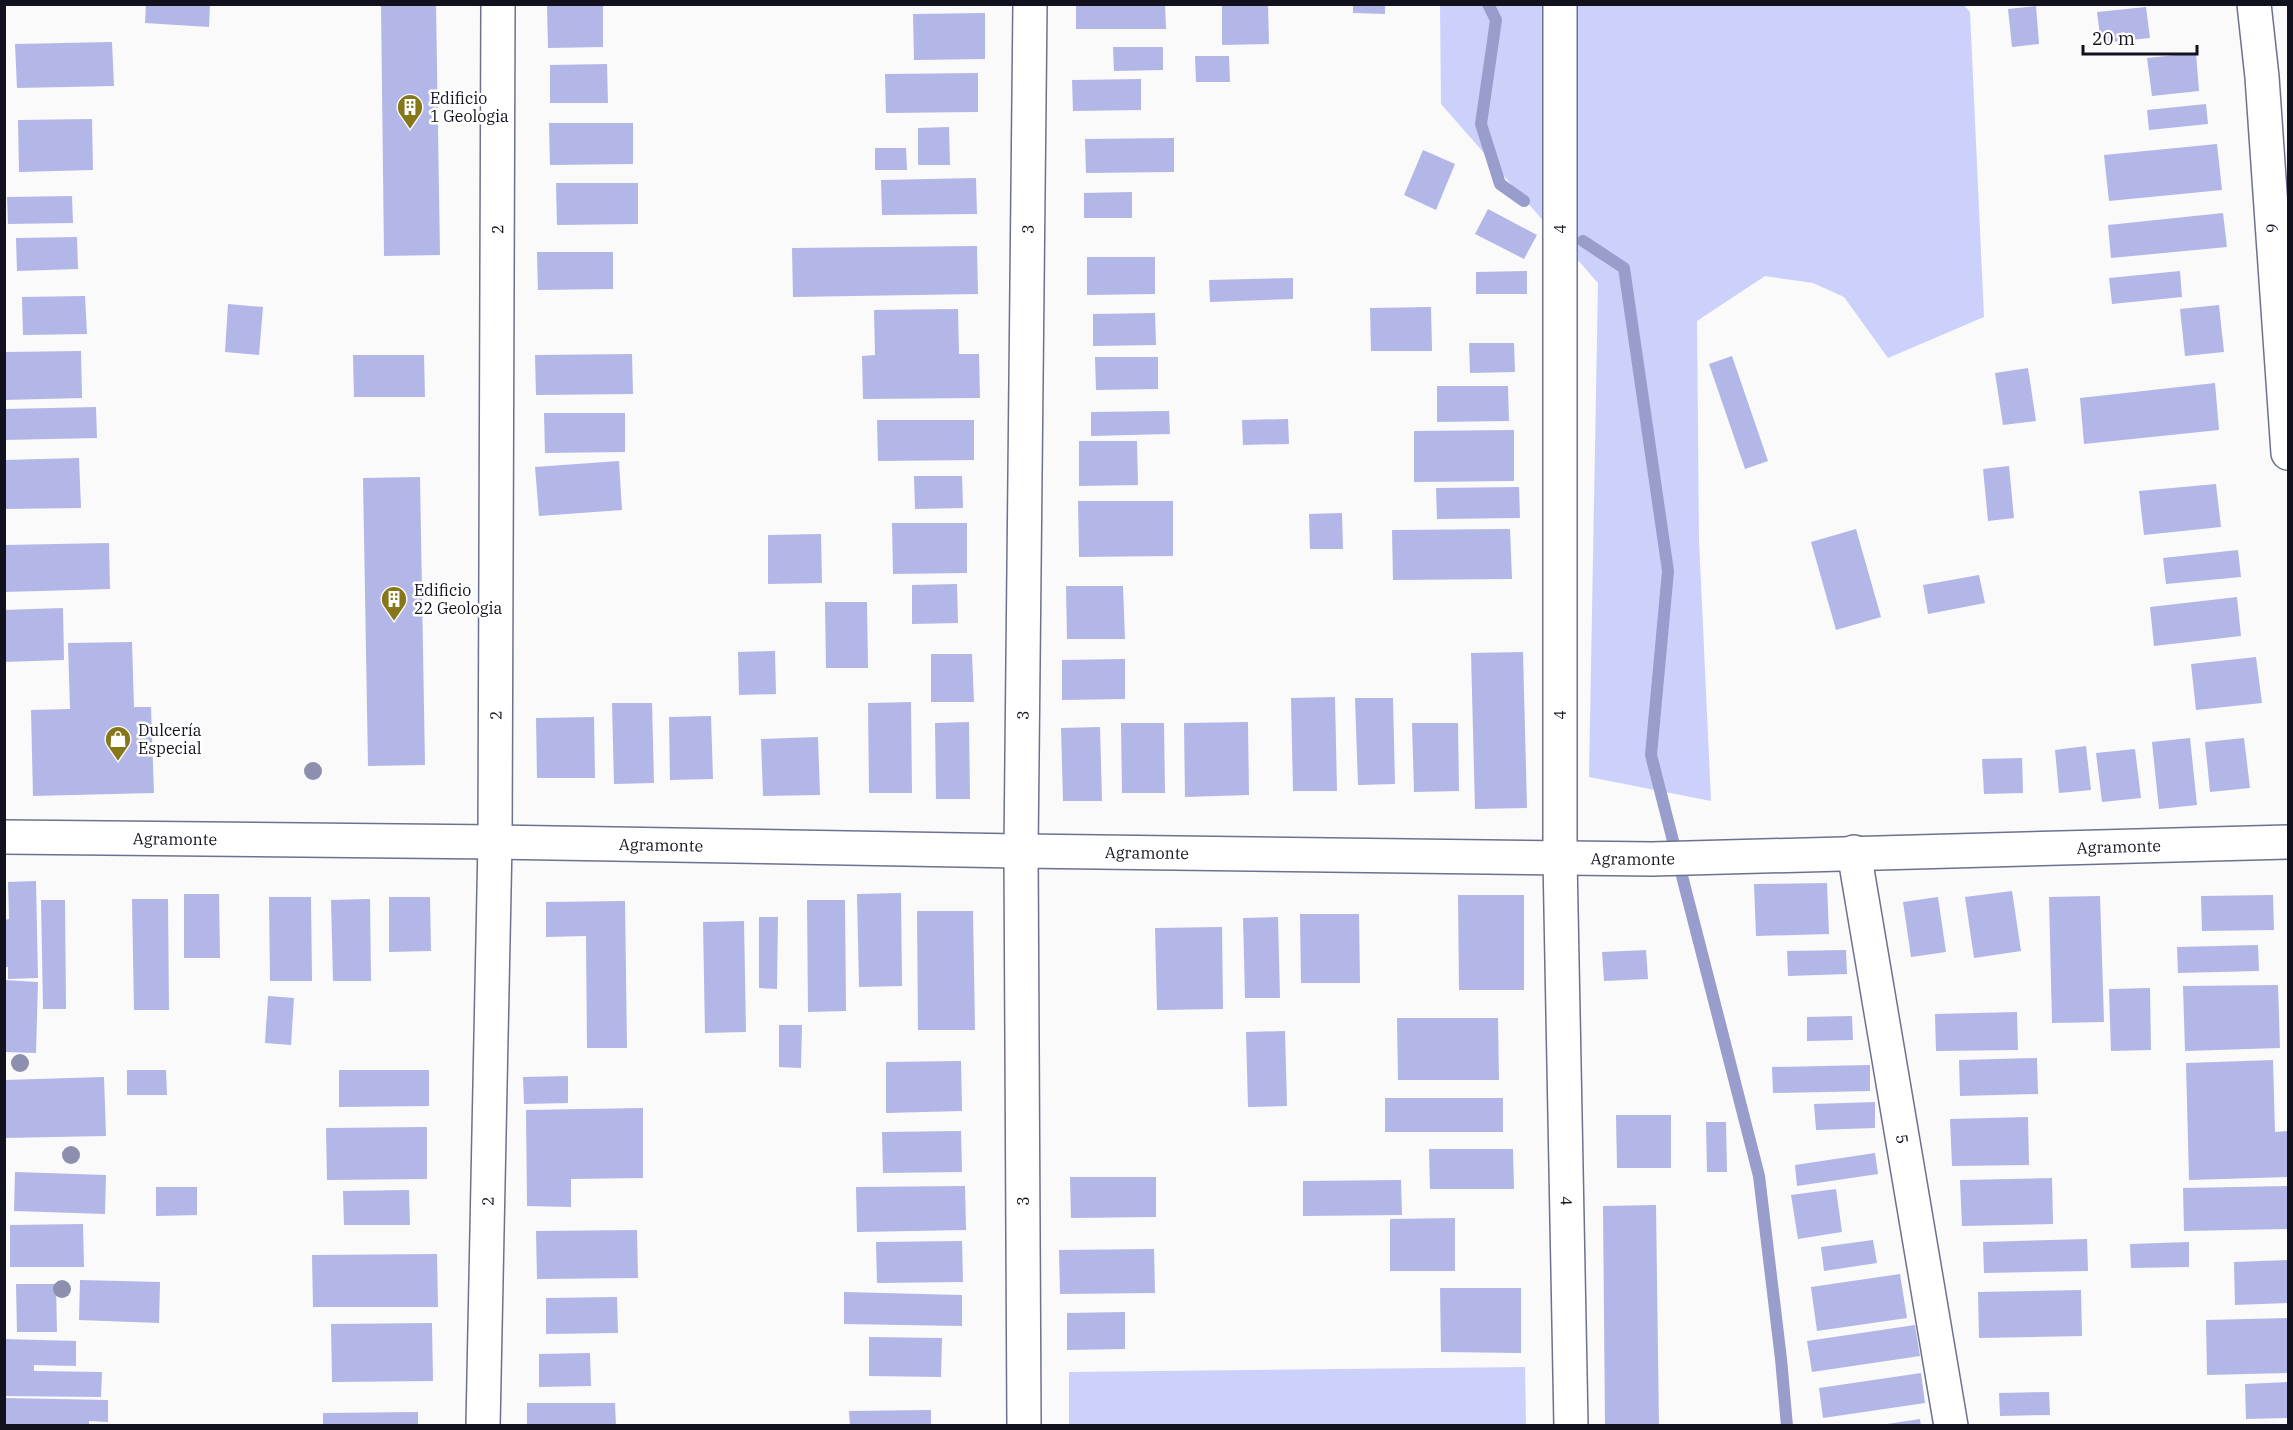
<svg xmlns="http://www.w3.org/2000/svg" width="2293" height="1430" font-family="'IBM Plex Serif',serif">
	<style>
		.green { fill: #ccd1fb }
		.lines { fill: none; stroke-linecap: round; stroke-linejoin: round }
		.stream { stroke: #989dcc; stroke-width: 12 }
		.building { fill: #b2b7e7 }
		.minor-casing { stroke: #6d7190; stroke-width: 36 }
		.minor { stroke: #fff; stroke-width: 33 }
		.tree { fill: #8e8faf }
		.labels { text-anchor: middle; stroke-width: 5; stroke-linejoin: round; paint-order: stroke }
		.poi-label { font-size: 16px; fill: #11121e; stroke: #fff; text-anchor: start }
		.street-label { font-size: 16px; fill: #11121e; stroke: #fff }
	</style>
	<rect width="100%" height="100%" fill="#fafafa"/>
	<g class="green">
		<polygon points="1963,4 1970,12 1984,317 1888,358 1844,297 1813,283 1765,276 1697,321 1699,539 1711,801 1589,777 1598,283 1441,104 1440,5"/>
		<polygon points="1525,1367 1526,1425 1069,1425 1069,1372"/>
	</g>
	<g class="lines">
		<g class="stream">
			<polyline points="1488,4 1496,20 1481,124 1500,184 1524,201"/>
			<polyline points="1583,241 1624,268 1668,571 1651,755 1759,1176 1781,1359 1787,1426"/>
		</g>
	</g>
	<g class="building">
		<polygon points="146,4 210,4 209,27 145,23"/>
		<polygon points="381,4 436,4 440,255 384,256"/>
		<polygon points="1076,4 1165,4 1166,29 1076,29"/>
		<polygon points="1222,4 1268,4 1269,44 1222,45"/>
		<polygon points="1353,4 1385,4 1385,14 1353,13"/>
		<polygon points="547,6 603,6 603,47 548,48"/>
		<polygon points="2036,6 2039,44 2012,47 2008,9"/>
		<polygon points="2146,7 2150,38 2101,43 2097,12"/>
		<polygon points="985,13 985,59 914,60 913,14"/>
		<polygon points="112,42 114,86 17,88 15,44"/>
		<polygon points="1113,47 1163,47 1163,70 1114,71"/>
		<polygon points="2196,53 2199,91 2152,96 2147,58"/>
		<polygon points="1195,56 1229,56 1230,82 1196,82"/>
		<polygon points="607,64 608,103 550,103 550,65"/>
		<polygon points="978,73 978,112 886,113 885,74"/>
		<polygon points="1141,79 1141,110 1073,111 1072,80"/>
		<polygon points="2206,104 2208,124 2149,130 2147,110"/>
		<polygon points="92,119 93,170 19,172 18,120"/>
		<polygon points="549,123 633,123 633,164 550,165"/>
		<polygon points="949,127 950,165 918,165 918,128"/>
		<polygon points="1174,138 1174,172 1086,173 1085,139"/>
		<polygon points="2217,144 2222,190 2109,201 2104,155"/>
		<polygon points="875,148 906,148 907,170 875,170"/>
		<polygon points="1423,150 1455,164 1436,210 1404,195"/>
		<polygon points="976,178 977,214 882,215 881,180"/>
		<polygon points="556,183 638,183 638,224 557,225"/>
		<polygon points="1132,192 1132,218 1084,218 1084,193"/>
		<polygon points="72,196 73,223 8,224 7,197"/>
		<polygon points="1488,209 1537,235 1524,259 1475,234"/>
		<polygon points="2223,213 2227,247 2111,258 2108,225"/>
		<polygon points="77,237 78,269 17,271 16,238"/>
		<polygon points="977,246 978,294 793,297 792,248"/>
		<polygon points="537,252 613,252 613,289 538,290"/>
		<polygon points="1087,257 1155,257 1155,294 1087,295"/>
		<polygon points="1527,271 1527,294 1476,294 1476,272"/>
		<polygon points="2180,271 2182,297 2112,304 2109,278"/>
		<polygon points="1293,278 1293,299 1210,302 1209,280"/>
		<polygon points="85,296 87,334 23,335 22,297"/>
		<polygon points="228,304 263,307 259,355 225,352"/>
		<polygon points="2219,305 2224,352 2185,356 2180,309"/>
		<polygon points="1431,307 1432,351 1371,351 1370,308"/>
		<polygon points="958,309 959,354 979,354 980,398 863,399 862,356 875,355 874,310"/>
		<polygon points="1155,313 1156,345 1093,346 1093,314"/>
		<polygon points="1469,343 1514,343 1515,372 1470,373"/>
		<polygon points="81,351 82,398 4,400 4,352"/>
		<polygon points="632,354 633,394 536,395 535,355"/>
		<polygon points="353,355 424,355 425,397 354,397"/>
		<polygon points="1732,356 1768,461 1745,469 1709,364"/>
		<polygon points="1095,357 1158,357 1158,389 1096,390"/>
		<polygon points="2028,368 2036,421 2003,425 1995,373"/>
		<polygon points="2215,383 2219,430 2084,444 2080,398"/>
		<polygon points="1437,386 1508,386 1509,421 1437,422"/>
		<polygon points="96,407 97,438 4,440 4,409"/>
		<polygon points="1169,411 1170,434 1091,436 1091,412"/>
		<polygon points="544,413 625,413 625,452 545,453"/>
		<polygon points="1288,419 1289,444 1243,445 1242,420"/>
		<polygon points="877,420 974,420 974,460 878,461"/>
		<polygon points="1514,430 1514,481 1414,482 1414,431"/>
		<polygon points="1079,441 1137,441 1138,485 1079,486"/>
		<polygon points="79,458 81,508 4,509 4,460"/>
		<polygon points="619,461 622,510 539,516 535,467"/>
		<polygon points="2009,466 2014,518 1988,521 1983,469"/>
		<polygon points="914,476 962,476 963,508 915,509"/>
		<polygon points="420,477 425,765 368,766 363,478"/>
		<polygon points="2216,484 2221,527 2144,535 2139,491"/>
		<polygon points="1519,487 1520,518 1437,519 1436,488"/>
		<polygon points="1078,501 1173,501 1173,556 1079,557"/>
		<polygon points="1342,513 1343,549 1310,549 1309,514"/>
		<polygon points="892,523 967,523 967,573 893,574"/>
		<polygon points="1510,529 1512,579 1393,580 1392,530"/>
		<polygon points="1856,529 1881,617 1836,630 1811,542"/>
		<polygon points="821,534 822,583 768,584 768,535"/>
		<polygon points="109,543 110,589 4,592 4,545"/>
		<polygon points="2238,550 2241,577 2166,584 2163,558"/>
		<polygon points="1979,575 1985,603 1928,614 1923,585"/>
		<polygon points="957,584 958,623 912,624 912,585"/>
		<polygon points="1066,586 1123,586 1125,639 1067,639"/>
		<polygon points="2237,597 2241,636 2154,646 2150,607"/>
		<polygon points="825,602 867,602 868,668 826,668"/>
		<polygon points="63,608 64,660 4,662 4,610"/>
		<polygon points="132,642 134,707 151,707 154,793 33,796 31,710 70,709 68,643"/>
		<polygon points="775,651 776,694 739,695 738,652"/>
		<polygon points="1523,652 1527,808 1475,809 1471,653"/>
		<polygon points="931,654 972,654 974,702 931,702"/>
		<polygon points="2256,657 2262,703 2196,710 2191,664"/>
		<polygon points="1125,659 1125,699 1062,700 1062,660"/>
		<polygon points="1335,697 1337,791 1293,791 1291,698"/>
		<polygon points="1355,698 1393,698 1395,784 1358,785"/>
		<polygon points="911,702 912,793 869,793 868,703"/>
		<polygon points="612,703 652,703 654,783 614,784"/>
		<polygon points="711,716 713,779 670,780 669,717"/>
		<polygon points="594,717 595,778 537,778 536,718"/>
		<polygon points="969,722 970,799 936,799 935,723"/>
		<polygon points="1248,722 1249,795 1185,797 1184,723"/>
		<polygon points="1121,723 1164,723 1165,793 1122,793"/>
		<polygon points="1412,723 1458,723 1459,791 1414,792"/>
		<polygon points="1100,727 1102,801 1063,801 1061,728"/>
		<polygon points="818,737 820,795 763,796 761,739"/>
		<polygon points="2190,738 2197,805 2159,809 2152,742"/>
		<polygon points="2244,738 2250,788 2210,792 2205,742"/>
		<polygon points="2086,746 2091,790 2059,793 2055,750"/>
		<polygon points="2135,749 2141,798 2102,802 2096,753"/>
		<polygon points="2022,758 2023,793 1984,794 1982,759"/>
		<polygon points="36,881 38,978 8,979 8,967 4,967 4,920 9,919 8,882"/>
		<polygon points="1827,883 1829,934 1756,936 1754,884"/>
		<polygon points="2012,891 2021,951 1974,958 1965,897"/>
		<polygon points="901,893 902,986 859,987 857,894"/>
		<polygon points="184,894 219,894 220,958 184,958"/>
		<polygon points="1458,895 1524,895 1524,990 1459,990"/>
		<polygon points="2273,895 2274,930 2202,931 2201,896"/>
		<polygon points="2100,896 2104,1022 2052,1023 2049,897"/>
		<polygon points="269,897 311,897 312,981 270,981"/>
		<polygon points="389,897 430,897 431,951 389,952"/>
		<polygon points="1938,897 1946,952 1911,957 1903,902"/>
		<polygon points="132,899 168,899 169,1010 134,1010"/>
		<polygon points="370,899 371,981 333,981 331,900"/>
		<polygon points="41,900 65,900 66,1009 43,1009"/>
		<polygon points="807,900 845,900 846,1011 808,1012"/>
		<polygon points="625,901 627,1048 587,1048 586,936 546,937 546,902"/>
		<polygon points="917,911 973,911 975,1030 918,1030"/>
		<polygon points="1300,914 1359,914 1360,983 1301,983"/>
		<polygon points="759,917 778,917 777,989 759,988"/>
		<polygon points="1278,917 1280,998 1245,998 1243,918"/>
		<polygon points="744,921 746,1032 705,1033 703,922"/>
		<polygon points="1222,927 1223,1009 1157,1010 1155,928"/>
		<polygon points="2258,945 2259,971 2178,973 2177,947"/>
		<polygon points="1646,950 1648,979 1604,981 1602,952"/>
		<polygon points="1846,950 1847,974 1788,976 1787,951"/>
		<polygon points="4,980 38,982 36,1053 4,1052"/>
		<polygon points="2278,985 2280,1048 2185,1051 2183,986"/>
		<polygon points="2150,988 2151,1050 2111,1051 2109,989"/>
		<polygon points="268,996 294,998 291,1045 265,1043"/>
		<polygon points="2017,1012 2018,1050 1936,1051 1935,1014"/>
		<polygon points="1852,1016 1853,1040 1807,1041 1807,1017"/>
		<polygon points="1397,1018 1498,1018 1499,1080 1398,1080"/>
		<polygon points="779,1025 802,1025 801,1068 779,1067"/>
		<polygon points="1285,1031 1287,1106 1248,1107 1246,1032"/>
		<polygon points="2037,1058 2038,1094 1960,1096 1959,1060"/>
		<polygon points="2273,1060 2275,1132 2288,1131 2288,1177 2189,1180 2186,1063"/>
		<polygon points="961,1061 962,1111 886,1113 886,1062"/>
		<polygon points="1870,1065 1870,1091 1773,1093 1772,1067"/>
		<polygon points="127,1070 166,1070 167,1095 127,1095"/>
		<polygon points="339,1070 429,1070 429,1106 339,1107"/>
		<polygon points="568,1076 568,1103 524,1104 523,1077"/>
		<polygon points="104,1077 106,1136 4,1138 4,1080"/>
		<rect x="1385" y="1098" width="118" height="34"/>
		<polygon points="1875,1102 1875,1128 1816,1130 1814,1104"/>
		<polygon points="643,1108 643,1178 571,1179 571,1207 527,1206 526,1110"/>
		<polygon points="1616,1115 1671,1115 1671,1168 1617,1168"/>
		<polygon points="2028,1117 2029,1165 1952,1166 1950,1119"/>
		<polygon points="1706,1122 1726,1122 1727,1172 1707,1172"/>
		<polygon points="427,1127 427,1179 327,1180 326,1128"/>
		<polygon points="961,1131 962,1172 883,1173 882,1132"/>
		<polygon points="1429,1149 1513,1149 1514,1189 1430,1189"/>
		<polygon points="1875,1153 1878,1174 1797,1186 1795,1165"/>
		<polygon points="15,1172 106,1175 105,1214 14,1211"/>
		<polygon points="1070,1177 1156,1177 1156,1217 1071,1218"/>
		<polygon points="2052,1178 2053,1224 1962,1226 1960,1180"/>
		<polygon points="1401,1180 1402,1215 1303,1216 1303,1181"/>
		<polygon points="965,1186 966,1230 857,1232 856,1187"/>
		<polygon points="2288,1186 2288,1229 2184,1231 2183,1188"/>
		<polygon points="156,1187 197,1187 197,1215 156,1216"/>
		<polygon points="1836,1189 1842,1232 1798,1239 1791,1195"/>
		<polygon points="409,1190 410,1225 344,1225 343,1191"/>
		<polygon points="1656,1205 1659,1426 1605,1426 1603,1206"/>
		<polygon points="1455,1218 1455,1271 1390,1271 1390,1219"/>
		<polygon points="83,1224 84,1267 10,1267 10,1225"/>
		<polygon points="637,1230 638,1278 537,1279 536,1231"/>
		<polygon points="2087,1239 2088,1271 1984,1273 1983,1242"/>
		<polygon points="1873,1240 1877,1263 1824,1271 1821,1247"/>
		<polygon points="962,1241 963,1282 877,1283 876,1242"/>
		<polygon points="2189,1242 2189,1267 2131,1268 2130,1244"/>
		<polygon points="1154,1249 1155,1293 1060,1294 1059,1250"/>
		<polygon points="437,1254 438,1307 313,1307 312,1255"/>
		<polygon points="2288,1260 2288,1303 2235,1305 2234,1262"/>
		<polygon points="1900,1274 1907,1318 1817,1331 1811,1287"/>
		<polygon points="80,1280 160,1282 159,1323 79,1320"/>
		<polygon points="16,1284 56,1284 57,1332 17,1332"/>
		<polygon points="1440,1288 1521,1288 1521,1353 1441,1352"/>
		<polygon points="2081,1290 2082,1336 1979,1338 1978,1292"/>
		<polygon points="844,1292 962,1295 962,1326 844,1324"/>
		<polygon points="617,1297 618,1333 546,1334 546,1298"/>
		<polygon points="1125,1312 1125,1349 1067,1350 1067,1313"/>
		<polygon points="2288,1318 2288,1373 2207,1375 2206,1320"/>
		<polygon points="432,1323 433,1381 332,1382 331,1324"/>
		<polygon points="1915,1325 1920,1356 1812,1372 1807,1341"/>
		<polygon points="869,1337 942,1338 941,1377 869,1376"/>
		<polygon points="4,1339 76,1341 76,1366 34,1365 34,1371 102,1372 101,1397 4,1396"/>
		<polygon points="590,1353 591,1386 539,1387 539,1354"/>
		<polygon points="1921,1373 1925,1403 1823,1418 1819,1388"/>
		<polygon points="2288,1382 2288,1418 2246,1419 2245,1384"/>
		<polygon points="2049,1392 2050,1415 2000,1416 1999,1393"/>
		<polygon points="4,1398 108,1400 108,1422 89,1421 89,1426 4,1426"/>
		<polygon points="527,1403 615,1403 616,1426 527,1426"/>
		<polygon points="931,1410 931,1426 850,1426 849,1411"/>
		<polygon points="418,1412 418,1426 323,1426 323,1413"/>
		<polygon points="1920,1419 1921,1426 1888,1426 1887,1424"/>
	</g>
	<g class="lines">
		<g class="minor-casing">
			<g id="minor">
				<path id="s1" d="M1560,4V858L1571,1426"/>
				<path id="s2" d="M2254,4L2262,77L2288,453"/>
				<path id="s3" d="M4,837L495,842L1021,851L1652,859L2288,842"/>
				<path id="s4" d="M1854,852L1951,1426"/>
				<path id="s5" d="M483,1426L495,842L498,4"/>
				<path id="s6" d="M1024,1426L1021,851L1030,4"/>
			</g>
		</g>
		<use href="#minor" class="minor"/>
	</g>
	<g class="tree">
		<circle cx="313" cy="771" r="9"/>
		<circle cx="20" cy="1063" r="9"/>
		<circle cx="71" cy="1155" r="9"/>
		<circle cx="62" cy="1289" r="9"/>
	</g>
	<defs>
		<g id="building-pin" transform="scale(1.35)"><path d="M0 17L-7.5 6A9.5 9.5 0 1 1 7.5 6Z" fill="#86771b" stroke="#fff"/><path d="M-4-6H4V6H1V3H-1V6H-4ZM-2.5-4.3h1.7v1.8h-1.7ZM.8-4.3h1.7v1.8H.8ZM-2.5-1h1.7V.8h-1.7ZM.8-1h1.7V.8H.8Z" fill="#fff"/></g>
		<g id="shop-pin" transform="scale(1.35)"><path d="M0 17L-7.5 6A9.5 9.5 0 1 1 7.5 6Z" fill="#86771b" stroke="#fff"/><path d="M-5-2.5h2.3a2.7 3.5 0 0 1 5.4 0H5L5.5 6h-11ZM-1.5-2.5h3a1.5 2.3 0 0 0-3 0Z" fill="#fff"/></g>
	</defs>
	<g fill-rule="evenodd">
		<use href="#building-pin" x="410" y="107"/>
		<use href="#building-pin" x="394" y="599"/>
		<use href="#shop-pin" x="118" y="739"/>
	</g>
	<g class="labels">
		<g class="poi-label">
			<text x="430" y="104">Edificio<tspan x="430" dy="18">1 Geologia</tspan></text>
			<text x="414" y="596">Edificio<tspan x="414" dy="18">22 Geologia</tspan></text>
			<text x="138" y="736">Dulcería<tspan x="138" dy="18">Especial</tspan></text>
		</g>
		<g class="street-label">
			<text dy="6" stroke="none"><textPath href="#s5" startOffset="1197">2</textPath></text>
			<text dy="6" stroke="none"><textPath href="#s6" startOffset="1197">3</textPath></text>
			<text transform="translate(1560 229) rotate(-90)" y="6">4</text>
			<text dy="6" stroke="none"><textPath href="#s2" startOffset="225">6</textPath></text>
			<text dy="6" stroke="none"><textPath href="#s5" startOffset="711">2</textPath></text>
			<text dy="6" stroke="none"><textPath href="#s6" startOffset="711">3</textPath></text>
			<text transform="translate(1560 715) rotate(-90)" y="6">4</text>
			<text dy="6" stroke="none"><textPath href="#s3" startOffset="171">Agramonte</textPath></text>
			<text dy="6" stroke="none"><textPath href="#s3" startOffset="657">Agramonte</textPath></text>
			<text dy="6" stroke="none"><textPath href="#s3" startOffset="2115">Agramonte</textPath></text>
			<text dy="6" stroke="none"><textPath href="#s3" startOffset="1143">Agramonte</textPath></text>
			<text dy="6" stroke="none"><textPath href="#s3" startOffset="1629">Agramonte</textPath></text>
			<text dy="6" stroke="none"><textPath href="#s4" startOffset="291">5</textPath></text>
			<text dy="6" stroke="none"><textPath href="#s5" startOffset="225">2</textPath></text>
			<text transform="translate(1023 1201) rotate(-90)" y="6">3</text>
			<text dy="6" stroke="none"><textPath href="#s1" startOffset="1197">4</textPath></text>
		</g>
	</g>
	<rect width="2293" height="1430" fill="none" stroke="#11121e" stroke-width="12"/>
	<path d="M2083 45v9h114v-9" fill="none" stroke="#11121e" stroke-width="3"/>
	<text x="2092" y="45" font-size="18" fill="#11121e" stroke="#ffffff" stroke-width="4.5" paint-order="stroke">20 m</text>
</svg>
